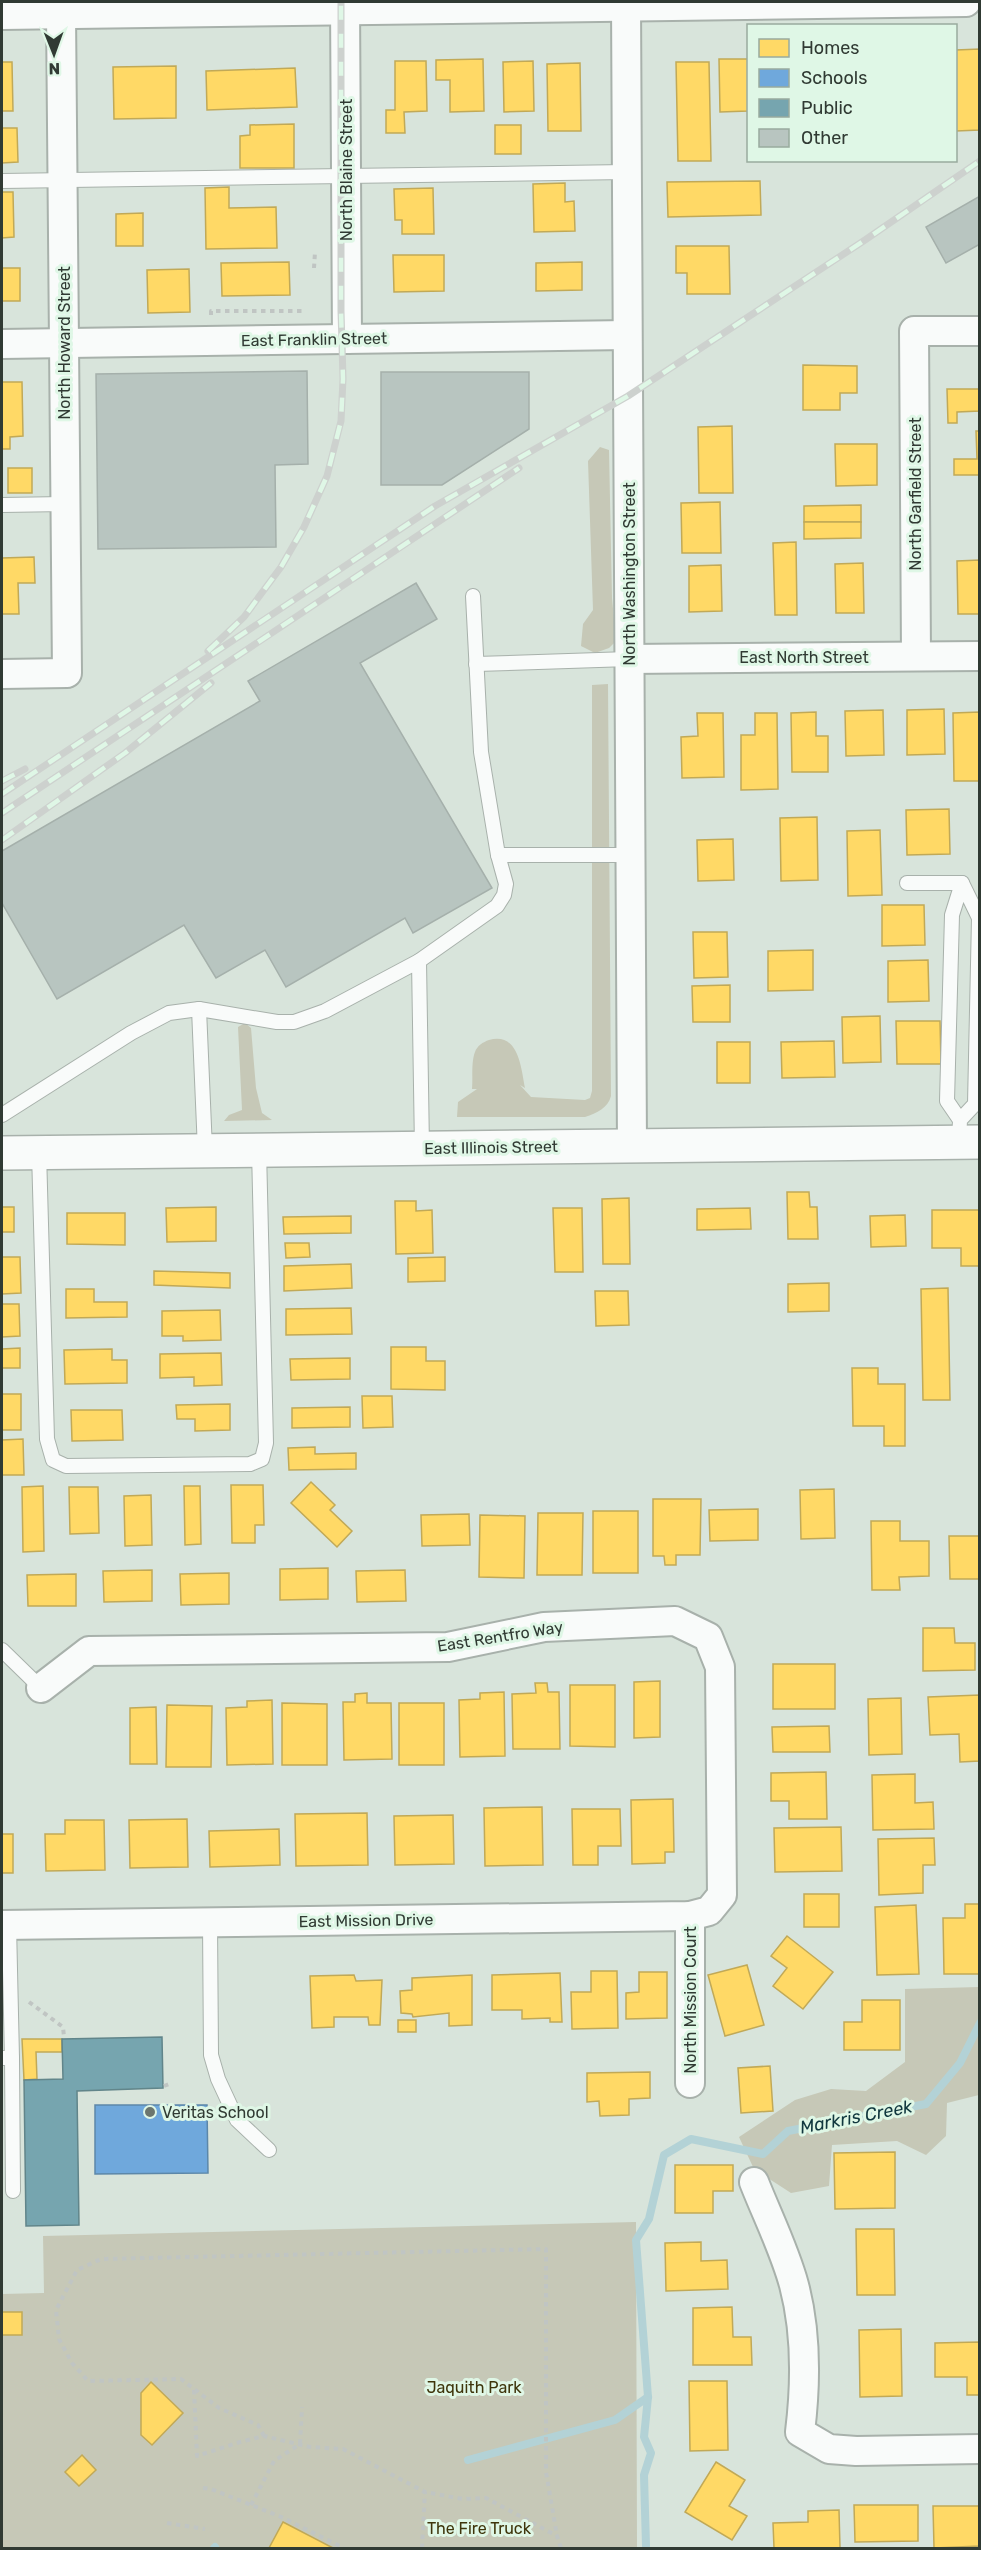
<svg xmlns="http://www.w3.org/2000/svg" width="981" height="2550" font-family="Rubik,sans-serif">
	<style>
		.green { fill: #c6c8b7 }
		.homes { fill: #ffd966; stroke: #c1a957; stroke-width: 1.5 }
		.schools { fill: #6fa8dc; stroke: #5c87a9; stroke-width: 1.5 }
		.public { fill: #76a5af; stroke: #61858a; stroke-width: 1.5 }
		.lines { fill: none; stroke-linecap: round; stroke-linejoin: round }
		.stream { stroke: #b3d2d6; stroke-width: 8 }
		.building { fill: #b8c5c0; stroke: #a5b0ab; stroke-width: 1.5 }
		.service-casing { stroke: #a8b1ab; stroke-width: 16 }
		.minor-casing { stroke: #a8b1ab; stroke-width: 32 }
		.tertiary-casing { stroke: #a8b1ab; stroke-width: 36 }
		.path { stroke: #c0c5c3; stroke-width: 4; stroke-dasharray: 4.5 4.5; stroke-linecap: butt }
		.service { stroke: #f9fbfa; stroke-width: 14 }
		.minor { stroke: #f9fbfa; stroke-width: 28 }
		.tertiary { stroke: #f9fbfa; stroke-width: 33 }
		.rail-casing { stroke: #cdd1ce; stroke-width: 7 }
		.rail { stroke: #dff7e6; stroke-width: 4.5; stroke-dasharray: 14; stroke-linecap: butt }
		.poi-dot { fill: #6b766e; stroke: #dff7e6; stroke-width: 2 }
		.labels { text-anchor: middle; stroke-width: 6; stroke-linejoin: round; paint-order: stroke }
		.street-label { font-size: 16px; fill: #303a33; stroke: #dff7e6 }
		.poi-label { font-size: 16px; fill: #303a33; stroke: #dff7e6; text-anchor: start }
		.park-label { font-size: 16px; fill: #3e350b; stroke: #dff7e6 }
		.water-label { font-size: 18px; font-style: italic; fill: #10373e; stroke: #dff7e6 }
	</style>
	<rect width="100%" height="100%" fill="#d8e4db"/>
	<g class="green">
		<polygon points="600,447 609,450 612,598 616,641 609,648 595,653 581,646 583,624 593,610 588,461"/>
		<path d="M608,684L611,1096C608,1108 597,1113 585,1117H457L458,1102L477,1089H472C473,1078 471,1062 475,1052C477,1046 483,1042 489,1040C519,1032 521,1068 525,1088L520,1085L531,1097L585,1100L590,1098L592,1091V685Z"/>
		<polygon points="245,1023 251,1028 256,1088 262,1113 272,1120 224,1121 229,1115 242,1110 238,1027"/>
		<polygon points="979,1987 979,2095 947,2103 946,2136 926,2155 897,2141 832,2145 829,2186 791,2193 754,2169 739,2137 795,2100 831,2089 866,2091 905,2062 905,1989"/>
		<polygon points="636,2222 637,2548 2,2548 2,2294 44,2293 43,2236"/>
	</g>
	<g class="homes">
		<polygon points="980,49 980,130 956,131 956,50"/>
		<polygon points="483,59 484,111 450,112 450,80 436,80 436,60"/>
		<polygon points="719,59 748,59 748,111 720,112"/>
		<polygon points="395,61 426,61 427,111 404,112 405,133 386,133 386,110 395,110"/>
		<polygon points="533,61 534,111 504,112 503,62"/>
		<polygon points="2,62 12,62 13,111 2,111"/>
		<polygon points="676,62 709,62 711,161 678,161"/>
		<polygon points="580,63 581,131 548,131 547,64"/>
		<polygon points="176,66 176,118 114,119 113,67"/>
		<polygon points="295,68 297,107 207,110 206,71"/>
		<polygon points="294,124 294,168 240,168 240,136 250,135 250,125"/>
		<rect x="495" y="125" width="26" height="29"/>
		<polygon points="2,128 17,128 18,162 2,163"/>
		<polygon points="760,181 761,215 668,217 667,182"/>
		<polygon points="565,183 565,202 574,201 575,231 534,232 533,184"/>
		<polygon points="229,187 229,208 276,207 277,248 206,249 205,188"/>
		<polygon points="433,188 434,234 402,234 402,220 395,220 394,189"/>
		<polygon points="2,192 13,192 14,237 2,238"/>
		<polygon points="143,213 143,246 116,246 116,214"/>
		<polygon points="676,246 729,246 730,294 687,294 687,273 676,273"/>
		<polygon points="393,255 444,255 444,291 394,292"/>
		<polygon points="289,262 290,295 222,296 221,263"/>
		<polygon points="582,262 582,290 536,291 536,263"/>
		<rect x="2" y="268" width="18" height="33"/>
		<polygon points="189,269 190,312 148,313 147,270"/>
		<polygon points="803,365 857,366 857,393 840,393 840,410 803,410"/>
		<polygon points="2,382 22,382 23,436 10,437 10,449 2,449"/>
		<polygon points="947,389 980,389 980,411 957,412 957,423 948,423"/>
		<polygon points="732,426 733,493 699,493 698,427"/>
		<polygon points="976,431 980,431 980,475 954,475 954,459 977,459"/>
		<polygon points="835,444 877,444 877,485 836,486"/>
		<rect x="8" y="468" width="24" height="25"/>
		<polygon points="720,502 721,553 682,553 681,503"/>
		<polygon points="861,505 861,522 804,522 804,506"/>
		<polygon points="804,522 861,522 861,538 804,539"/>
		<polygon points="796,542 797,615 775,615 773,543"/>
		<polygon points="34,557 35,583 18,583 19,614 2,614 2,558"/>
		<polygon points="980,560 980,614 958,614 957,561"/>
		<polygon points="863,563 864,613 836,613 835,564"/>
		<polygon points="721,565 722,611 689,612 689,566"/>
		<polygon points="944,709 945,754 907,755 907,710"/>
		<polygon points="883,710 884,755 846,756 845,711"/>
		<polygon points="816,712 816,736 828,736 828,772 792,772 791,713"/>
		<polygon points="980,712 980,781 954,781 953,713"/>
		<polygon points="697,713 723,713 724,777 682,778 681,737 698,736"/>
		<polygon points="755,713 777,713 778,789 741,790 741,735 755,735"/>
		<polygon points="949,809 950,854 907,855 906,810"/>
		<polygon points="817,817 818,880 781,881 780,818"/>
		<polygon points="880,830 882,895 848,896 847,831"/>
		<polygon points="733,839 734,880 698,881 697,840"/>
		<polygon points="882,905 924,905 925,945 882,946"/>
		<polygon points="693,932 727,932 728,977 694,978"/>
		<polygon points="813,950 813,990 768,991 768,951"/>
		<polygon points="928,960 929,1001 888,1002 888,961"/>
		<polygon points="730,985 730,1022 693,1022 692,986"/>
		<polygon points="880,1016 881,1062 843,1063 842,1017"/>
		<polygon points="896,1021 940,1021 941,1064 897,1064"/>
		<polygon points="834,1041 835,1077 782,1078 781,1042"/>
		<rect x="717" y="1042" width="33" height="41"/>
		<polygon points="787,1192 809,1192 810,1207 817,1207 818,1239 788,1239"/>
		<polygon points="629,1198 630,1264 603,1264 602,1199"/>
		<polygon points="395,1201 416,1201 416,1211 432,1210 433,1253 396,1254"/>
		<rect x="2" y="1207" width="12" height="25"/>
		<polygon points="216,1207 216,1241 167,1242 166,1208"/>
		<polygon points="553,1208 582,1208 583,1272 555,1272"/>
		<polygon points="750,1208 751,1229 697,1230 697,1209"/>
		<polygon points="932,1210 980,1210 980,1266 961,1266 961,1248 932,1248"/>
		<polygon points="67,1213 125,1213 125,1245 67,1244"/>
		<polygon points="905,1215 906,1246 871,1247 870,1216"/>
		<polygon points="351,1216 351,1233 284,1234 283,1217"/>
		<polygon points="285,1243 309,1243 310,1257 286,1258"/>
		<polygon points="2,1257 20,1257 21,1293 2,1294"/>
		<polygon points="445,1257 445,1281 408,1282 408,1258"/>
		<polygon points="351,1264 352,1288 284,1291 284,1266"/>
		<polygon points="154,1271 230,1273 230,1288 154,1285"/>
		<polygon points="829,1283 829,1311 788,1312 788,1284"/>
		<polygon points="948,1288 950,1400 923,1400 921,1289"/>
		<polygon points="66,1289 94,1289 94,1302 127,1302 127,1317 66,1318"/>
		<polygon points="595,1291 628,1291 629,1325 596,1326"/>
		<polygon points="2,1304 19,1304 20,1336 2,1337"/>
		<polygon points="351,1308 352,1334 286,1335 286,1309"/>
		<polygon points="220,1310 221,1340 183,1341 183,1336 162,1336 162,1311"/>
		<polygon points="391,1347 426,1347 426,1361 445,1361 445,1390 391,1389"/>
		<polygon points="20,1348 20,1368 2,1368 2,1349"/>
		<polygon points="112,1349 112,1360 127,1360 127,1383 65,1384 64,1350"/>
		<polygon points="221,1353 222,1385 194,1386 194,1377 160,1378 160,1354"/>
		<polygon points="350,1358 350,1379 291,1380 290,1359"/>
		<polygon points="852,1368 878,1368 878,1384 905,1384 905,1446 884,1446 884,1426 853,1426"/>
		<rect x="2" y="1394" width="19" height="36"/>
		<polygon points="362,1396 392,1396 393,1427 363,1428"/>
		<polygon points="230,1404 230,1430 195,1431 195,1419 177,1419 176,1405"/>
		<polygon points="350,1407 350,1427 292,1428 292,1408"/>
		<polygon points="71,1410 122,1410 123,1440 72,1441"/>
		<polygon points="23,1439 24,1475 2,1475 2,1440"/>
		<polygon points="315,1447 315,1454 356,1453 356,1469 289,1470 288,1448"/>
		<polygon points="311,1482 335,1505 330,1510 352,1531 337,1547 291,1503"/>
		<polygon points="231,1485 263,1485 264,1525 255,1525 255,1543 232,1543"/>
		<polygon points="43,1486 44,1551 23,1552 22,1487"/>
		<polygon points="184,1486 200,1486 201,1544 185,1545"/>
		<polygon points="69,1487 98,1487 99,1533 70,1534"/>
		<polygon points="834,1489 835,1538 801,1539 800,1490"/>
		<polygon points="151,1495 152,1545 125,1546 124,1496"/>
		<polygon points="653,1499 701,1499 700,1555 676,1555 676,1565 665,1565 664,1556 653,1556"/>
		<polygon points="758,1509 758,1540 710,1541 709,1510"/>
		<rect x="593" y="1511" width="45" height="62"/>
		<polygon points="538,1513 583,1513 582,1575 537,1575"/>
		<polygon points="469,1514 470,1545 422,1546 421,1515"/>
		<polygon points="480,1515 525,1516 524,1578 479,1577"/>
		<polygon points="871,1521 900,1521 900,1541 929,1541 929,1576 899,1577 900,1590 872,1590"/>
		<polygon points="949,1536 980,1536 980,1579 950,1579"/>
		<polygon points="328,1568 328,1599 280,1600 280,1569"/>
		<polygon points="152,1570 152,1601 104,1602 103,1571"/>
		<polygon points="405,1570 406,1601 357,1602 356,1571"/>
		<polygon points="229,1573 229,1604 181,1605 180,1574"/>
		<polygon points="76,1574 76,1606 28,1606 27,1575"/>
		<polygon points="923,1628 954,1628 955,1643 975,1643 975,1670 923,1671"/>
		<rect x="773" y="1664" width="62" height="45"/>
		<polygon points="660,1681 660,1737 634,1738 634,1682"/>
		<polygon points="535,1683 547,1683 548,1692 559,1692 560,1749 513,1749 512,1694 536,1693"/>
		<polygon points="570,1685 615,1685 615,1747 570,1746"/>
		<polygon points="504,1692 505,1756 460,1757 459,1700 480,1699 480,1693"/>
		<polygon points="367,1693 367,1703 391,1703 392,1759 344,1760 343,1702 355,1702 355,1694"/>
		<polygon points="980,1695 980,1761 960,1762 959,1734 930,1735 928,1697"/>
		<polygon points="901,1698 902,1754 869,1755 868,1699"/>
		<polygon points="272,1700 273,1764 227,1765 226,1708 247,1707 247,1701"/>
		<polygon points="282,1703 327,1704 327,1765 282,1765"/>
		<rect x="399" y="1703" width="45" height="62"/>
		<polygon points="167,1705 212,1706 211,1767 166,1767"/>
		<polygon points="156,1707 157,1764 130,1764 130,1708"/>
		<polygon points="829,1726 830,1752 773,1752 772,1727"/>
		<polygon points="826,1772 827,1819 789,1819 789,1801 771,1801 771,1773"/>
		<polygon points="915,1774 915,1803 933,1802 934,1829 873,1830 872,1775"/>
		<polygon points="673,1799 674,1852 665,1852 665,1863 632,1864 631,1800"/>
		<polygon points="542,1807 543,1865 485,1866 484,1808"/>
		<polygon points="572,1809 620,1809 621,1846 598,1846 598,1865 573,1865"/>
		<polygon points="367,1813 368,1865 296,1866 295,1814"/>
		<polygon points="453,1815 454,1864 395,1865 394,1816"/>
		<polygon points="187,1819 188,1867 130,1868 129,1820"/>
		<polygon points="65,1820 104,1820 105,1870 46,1871 45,1834 65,1834"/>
		<polygon points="841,1827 842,1871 775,1872 774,1828"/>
		<polygon points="279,1829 280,1865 210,1867 209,1831"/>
		<rect x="2" y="1834" width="11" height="39"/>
		<polygon points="934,1838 935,1865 923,1865 923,1893 879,1895 878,1839"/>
		<rect x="804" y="1894" width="35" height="33"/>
		<polygon points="965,1904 980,1904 979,1974 944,1974 943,1918 965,1918"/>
		<polygon points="916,1905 919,1974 877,1975 875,1907"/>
		<polygon points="787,1936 833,1972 803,2009 773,1986 787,1968 771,1956"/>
		<polygon points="747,1965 764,2025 725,2036 708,1975"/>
		<polygon points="591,1971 617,1971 618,2028 572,2029 571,1992 591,1992"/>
		<polygon points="639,1972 667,1972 667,2018 626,2019 626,1993 639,1992"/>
		<polygon points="560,1973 562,2022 550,2022 550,2018 522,2019 522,2010 492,2010 492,1975"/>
		<polygon points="354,1975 356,1981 382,1980 380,2025 369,2025 368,2017 334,2017 334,2027 312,2028 310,1976"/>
		<polygon points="472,1975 472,2025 449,2026 449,2013 413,2017 412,2014 401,2013 400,1991 412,1990 412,1978"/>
		<polygon points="862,2000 900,2000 900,2050 844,2050 844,2022 862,2022"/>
		<rect x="398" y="2020" width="18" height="12"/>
		<polygon points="22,2039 62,2039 62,2052 36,2052 37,2079 24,2080"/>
		<polygon points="770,2066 773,2111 741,2113 738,2068"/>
		<polygon points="650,2072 650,2098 629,2099 629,2115 600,2116 599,2101 587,2102 587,2073"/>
		<polygon points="895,2152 895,2208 835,2209 834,2153"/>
		<polygon points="675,2165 733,2165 733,2191 713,2191 713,2213 675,2213"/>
		<polygon points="856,2229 894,2229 895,2295 857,2295"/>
		<polygon points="701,2242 701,2261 727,2260 728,2289 666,2291 665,2243"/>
		<polygon points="732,2307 733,2337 751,2337 752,2365 693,2365 693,2308"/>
		<rect x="2" y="2312" width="20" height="23"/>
		<polygon points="901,2329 902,2396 860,2397 859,2330"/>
		<polygon points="980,2342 980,2395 967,2395 967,2377 935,2377 935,2343"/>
		<polygon points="689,2381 727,2381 728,2450 690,2451"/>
		<polygon points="151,2382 183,2413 152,2445 141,2435 141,2393"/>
		<polygon points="82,2455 96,2470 79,2486 65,2472"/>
		<polygon points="716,2462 745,2480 729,2506 747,2516 732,2540 685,2512"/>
		<polygon points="854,2505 918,2505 918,2541 855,2542"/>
		<polygon points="933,2506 980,2506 980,2546 934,2548"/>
		<polygon points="839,2510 840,2548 774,2548 773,2523 808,2522 808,2511"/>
		<polygon points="283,2522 333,2548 269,2548"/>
	</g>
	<polygon class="schools" points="95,2105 207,2105 208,2173 95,2174"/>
	<polygon class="public" points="162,2037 163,2088 77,2091 79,2225 26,2226 24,2080 63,2079 62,2039"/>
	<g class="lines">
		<g class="stream">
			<polyline points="468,2460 615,2420 648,2397"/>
			<polyline points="646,2546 644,2475 651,2453 644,2437 648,2397 636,2240 649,2219 664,2155 691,2139 763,2154 788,2131 926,2104 960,2063 980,2023"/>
			<polyline points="214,2548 215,2547"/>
		</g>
	</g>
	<g class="building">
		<polygon points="980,196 980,244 946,263 926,227"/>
		<polygon points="307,371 308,464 275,465 276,547 98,549 96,374"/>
		<polygon points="381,372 529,372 529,429 442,485 381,485"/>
		<polygon points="416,583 437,619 360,663 492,888 413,933 405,918 286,987 265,950 216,978 184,925 57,999 2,903 2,851 260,701 248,681"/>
	</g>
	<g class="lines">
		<g class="service-casing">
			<g id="service">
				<polyline points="2,181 627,172"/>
				<polyline points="2,505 65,504"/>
				<polyline points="476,664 629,659"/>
				<polyline points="498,855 630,855"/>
				<polyline points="907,883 962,883"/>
				<polyline points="419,961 497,906 504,895 506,884 498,855 481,752 473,596"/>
				<polyline points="199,1009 205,1150"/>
				<polyline points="2,1115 131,1033 169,1013 199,1009 277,1022 294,1022 325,1011 419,961 422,1148"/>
				<polyline points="959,1142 960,1120 947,1101 952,915 962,883 979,918 975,1104 960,1120"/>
				<polyline points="39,1152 47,1439 53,1460 66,1466 250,1464 262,1459 266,1443 259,1150"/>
				<polyline points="2,1650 41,1688"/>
				<polyline points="210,1922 211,2055 218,2079 237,2120 269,2150"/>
				<polyline points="2,2058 12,2058 9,1925"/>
				<polyline points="12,2058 13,2191"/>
			</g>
		</g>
		<g class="minor-casing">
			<g id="minor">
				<polyline points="345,2 347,339"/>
				<polyline points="626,2 632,1146"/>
				<polyline points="2,15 966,2"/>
				<polyline points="2,344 627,335"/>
				<polyline points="916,656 914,331 980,331"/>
				<polyline points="629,659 980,656"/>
				<polyline points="2,674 67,673 61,14"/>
				<polyline points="690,1916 690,2083"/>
				<polyline points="2,1925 690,1916 709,1911 722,1895 720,1667 708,1637 675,1621 544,1627 448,1647 89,1651 41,1688"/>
				<path d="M754,2182C767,2215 785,2251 794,2285C807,2334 806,2383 800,2432L829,2449L856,2451L980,2449"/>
			</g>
		</g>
		<g class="tertiary-casing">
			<polyline id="tertiary" points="2,1153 980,1142"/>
		</g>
		<g class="path">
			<polyline points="314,268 315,252"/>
			<polyline points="211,315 211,311 304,311"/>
			<polyline points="29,2002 63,2027 64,2037"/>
			<polyline points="164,2086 172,2083"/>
			<polyline points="194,2390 197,2456 240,2442 264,2436 310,2447 343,2449 425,2492 463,2499 486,2498 557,2536 561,2548"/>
			<polyline points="264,2436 258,2425 219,2408 181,2379 88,2381 72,2363 59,2339 56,2310 77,2270 101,2259 546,2249 546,2472 557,2536"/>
			<polyline points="203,2488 211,2489 279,2516 344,2548"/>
			<polyline points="251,2505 274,2461 300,2444 302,2407"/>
			<polyline points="167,2523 205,2529"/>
			<polyline points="422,2548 425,2492"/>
		</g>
		<use href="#service" class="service"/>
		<use href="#minor" class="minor"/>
		<use href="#tertiary" class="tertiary"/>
		<g class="rail-casing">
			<g id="rail">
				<polyline points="208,651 244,617 281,567 304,527 327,476 341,421 343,379 341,311 341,2"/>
				<polyline points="2,781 25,769"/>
				<polyline points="2,794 435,506 628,396 865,240 980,161"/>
				<polyline points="2,813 519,468"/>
				<polyline points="2,840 125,753 211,683"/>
			</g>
		</g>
		<use href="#rail" class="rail"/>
	</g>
	<circle class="poi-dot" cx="150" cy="2112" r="6"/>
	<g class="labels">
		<g class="street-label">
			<text transform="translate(346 170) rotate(-90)" y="6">North Blaine Street</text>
			<text transform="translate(314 339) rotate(-1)" y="6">East Franklin Street</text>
			<text transform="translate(64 343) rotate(-90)" y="6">North Howard Street</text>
			<text transform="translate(915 494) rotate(-90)" y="6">North Garfield Street</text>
			<text transform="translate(629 574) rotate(-90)" y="6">North Washington Street</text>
			<text x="804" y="663">East North Street</text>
			<text transform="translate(491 1147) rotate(-1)" y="6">East Illinois Street</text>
			<text transform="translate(500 1636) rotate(-9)" y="6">East Rentfro Way</text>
			<text transform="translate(366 1920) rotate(-1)" y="6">East Mission Drive</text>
			<text transform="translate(690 2000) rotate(-90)" y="6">North Mission Court</text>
		</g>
		<g class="poi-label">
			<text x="162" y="2118">Veritas School</text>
		</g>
		<g class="park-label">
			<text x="474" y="2393">Jaquith Park</text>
			<text x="479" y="2534">The Fire Truck</text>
		</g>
		<g class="water-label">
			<text transform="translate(856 2117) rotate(-11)" y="6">Markris Creek</text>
		</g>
	</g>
	<rect width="981" height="2550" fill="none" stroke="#303a33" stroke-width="6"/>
	<rect x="747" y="24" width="210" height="138" fill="#dff7e6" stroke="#99ab9e" stroke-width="1.5"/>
	<rect x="759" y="39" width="30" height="18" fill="#ffd966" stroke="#99ab9e" stroke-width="1.5"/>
	<text x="801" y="54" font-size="18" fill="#303a33">Homes</text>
	<rect x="759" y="69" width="30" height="18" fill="#6fa8dc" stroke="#99ab9e" stroke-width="1.5"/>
	<text x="801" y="84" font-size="18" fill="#303a33">Schools</text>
	<rect x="759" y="99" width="30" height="18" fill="#76a5af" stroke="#99ab9e" stroke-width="1.5"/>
	<text x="801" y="114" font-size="18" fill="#303a33">Public</text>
	<rect x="759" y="129" width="30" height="18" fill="#b8c5c0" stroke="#99ab9e" stroke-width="1.5"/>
	<text x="801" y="144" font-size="18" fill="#303a33">Other</text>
	<g transform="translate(54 54) rotate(179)" stroke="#dff7e6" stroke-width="4.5" paint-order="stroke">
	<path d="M0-4.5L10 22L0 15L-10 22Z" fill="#303a33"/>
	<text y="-9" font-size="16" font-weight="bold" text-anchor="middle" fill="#303a33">N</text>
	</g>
</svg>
